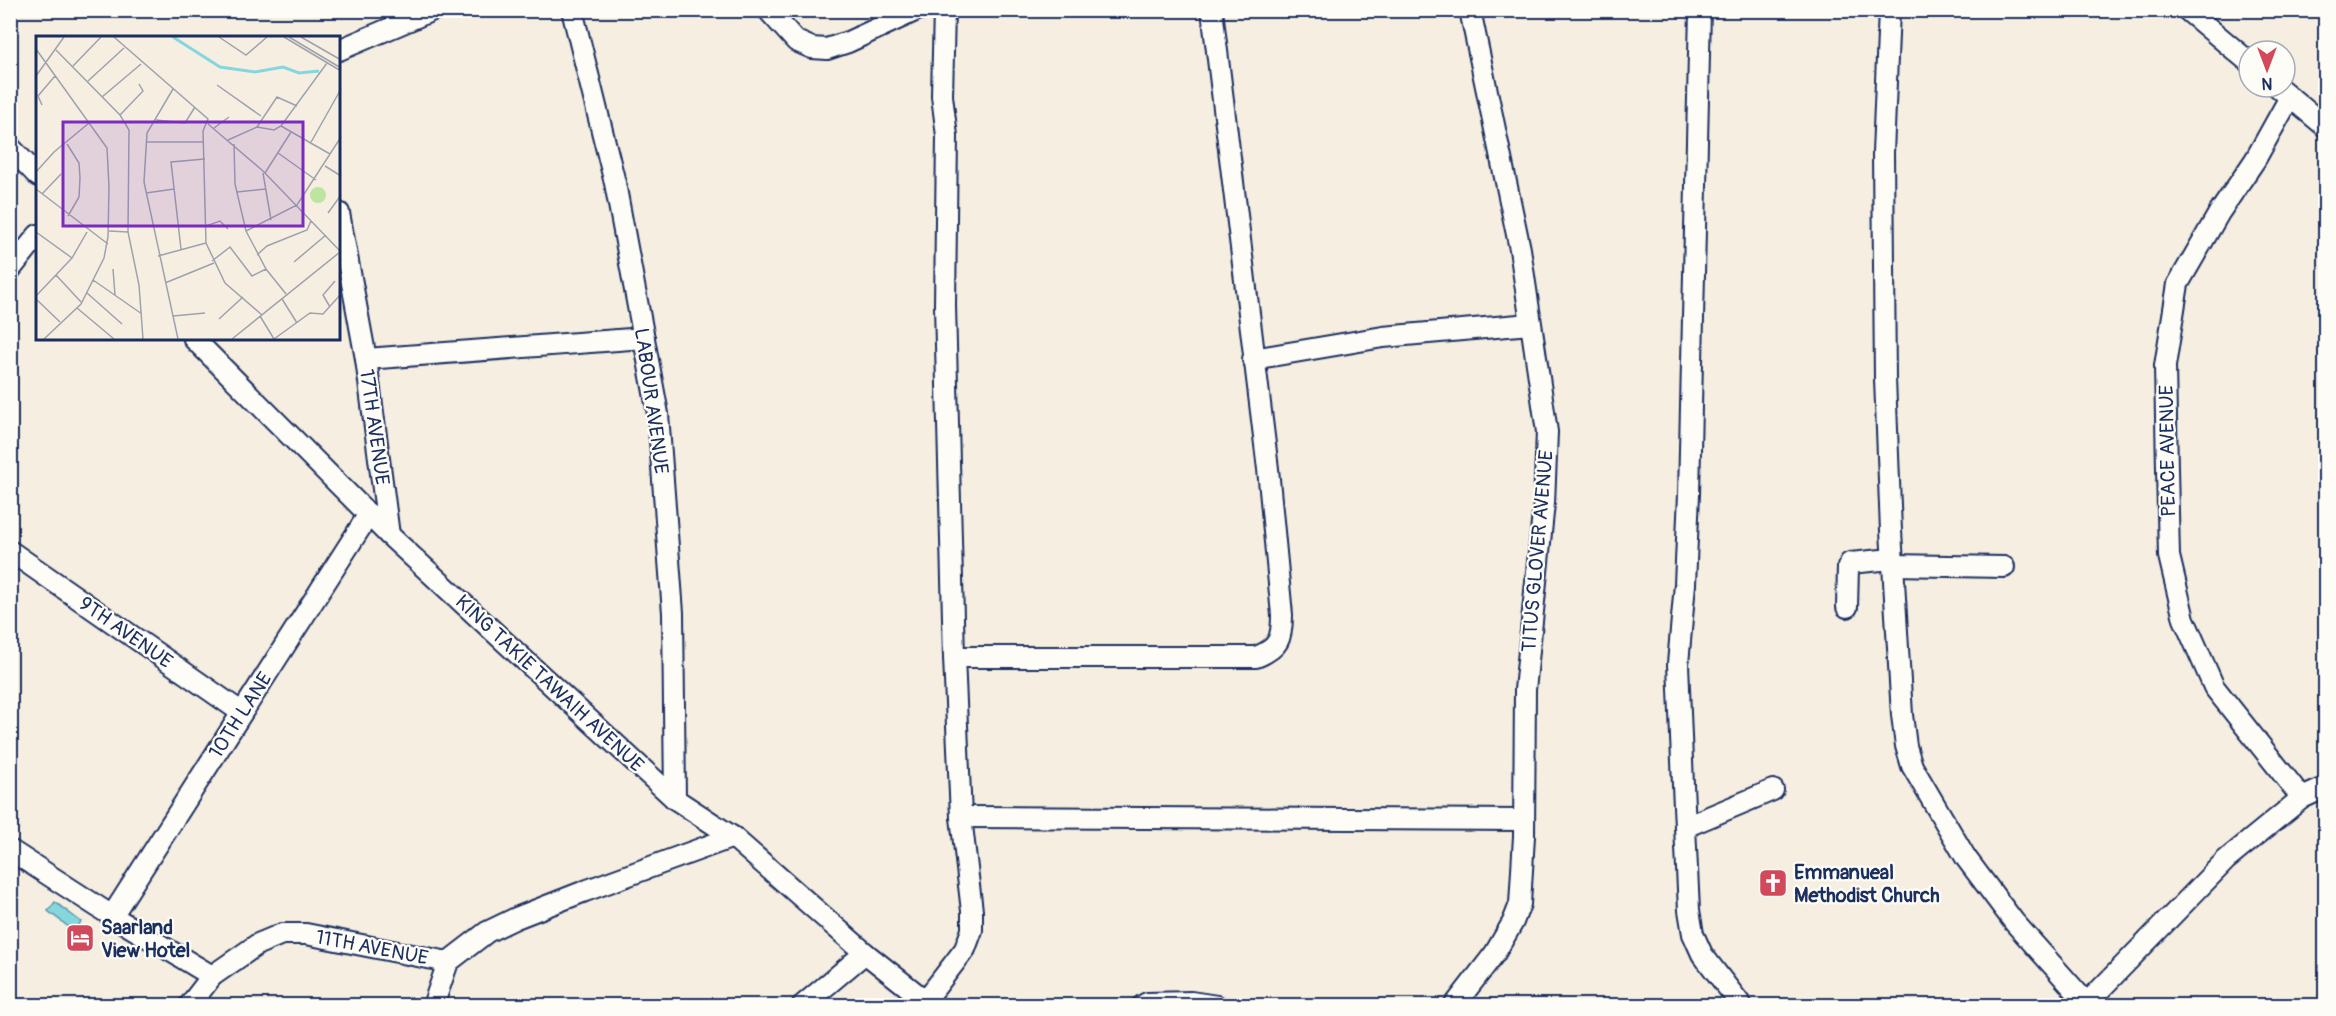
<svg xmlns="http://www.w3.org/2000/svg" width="2336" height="1016" font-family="Pangolin,sans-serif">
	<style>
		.water { fill: #85d7de; stroke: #5b94ab; stroke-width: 1.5 }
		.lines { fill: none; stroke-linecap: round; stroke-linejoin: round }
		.minor-casing { stroke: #1b2f5e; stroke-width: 24 }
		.minor { stroke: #fdfcf7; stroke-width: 20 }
		.labels { text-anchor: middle; stroke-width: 4.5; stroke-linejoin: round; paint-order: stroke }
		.street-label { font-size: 20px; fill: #1b2f5e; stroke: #fdfcf7 }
		.poi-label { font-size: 20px; font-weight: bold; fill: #1b2f5e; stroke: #fdfcf7; text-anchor: start }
		.inset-river { fill: none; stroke: #85d7de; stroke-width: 3 }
		.inset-road { fill: none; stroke: #9ea2ad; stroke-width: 1.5 }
		.view { fill: #7b2cbf; fill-opacity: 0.15; stroke: #7b2cbf; stroke-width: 3 }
		.inset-edge { fill: none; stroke: #1b2f5e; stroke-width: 3 }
	</style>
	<rect width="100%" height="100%" fill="#f5eee1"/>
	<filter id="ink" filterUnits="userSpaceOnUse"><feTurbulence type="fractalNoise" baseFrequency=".0167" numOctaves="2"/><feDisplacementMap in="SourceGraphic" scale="12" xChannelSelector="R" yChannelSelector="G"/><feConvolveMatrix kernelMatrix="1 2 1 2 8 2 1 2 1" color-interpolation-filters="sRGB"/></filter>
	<g filter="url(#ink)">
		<polygon class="water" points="55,902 81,922 74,931 48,911"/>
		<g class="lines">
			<g class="minor-casing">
				<g id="minor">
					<polyline points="572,10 615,183 658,414 673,613 675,799"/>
					<polyline points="768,10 796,41 812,48 827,49 848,42 917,10"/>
					<polyline points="1700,10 1689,494 1685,584 1678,664 1683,785 1689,910 1693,934 1702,954 1742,1006"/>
					<polyline points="1889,10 1883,153 1885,379 1891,531 1902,715 1906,746 1912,766 1966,858 2014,922 2089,1006"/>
					<polyline points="2187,10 2249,62"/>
					<polyline points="339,50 433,10"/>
					<polyline points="2278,87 2326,127"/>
					<polyline points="2290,97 2255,160 2219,213 2178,284 2165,366 2167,469 2169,556 2184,619 2214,687 2302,798"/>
					<polyline points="10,147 38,176"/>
					<polyline points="339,213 366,359 389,535"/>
					<polyline points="10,270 38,235"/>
					<polyline points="194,339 389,535 675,799 733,837 865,953 927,1002"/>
					<polyline points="366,359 644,338"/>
					<polyline points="1253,359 1383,337 1530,324"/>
					<polyline points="10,551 241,712"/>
					<polyline points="1893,565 2004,567"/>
					<polyline points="1847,607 1848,567 1850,563 1892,559"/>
					<path d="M954,657H1256C1279,648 1282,639 1282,615L1268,469L1212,10"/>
					<polyline points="961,817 1523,820"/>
					<polyline points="1685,827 1773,790"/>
					<polyline points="10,850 112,916 212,976"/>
					<polyline points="112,916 369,514"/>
					<polyline points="2087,1003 2226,860 2302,798 2326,787"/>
					<polyline points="189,1006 212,976 258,944 282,934 306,934 448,962 487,932 516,918 585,891 733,837"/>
					<polyline points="433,1006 448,962"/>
					<polyline points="802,1006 865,953"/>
					<polyline points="927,1006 932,992 965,949 972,930 972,911 961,817 954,657 945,306 947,136 942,96 944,10"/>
					<polyline points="1142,1006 1147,1003 1191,1002 1217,1006"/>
					<polyline points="1454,1006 1495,953 1513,922 1520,904 1524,836 1525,690 1544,503 1547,432 1520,249 1470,10"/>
				</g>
			</g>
			<use href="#minor" class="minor"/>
		</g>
	</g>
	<defs>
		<g id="church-square" transform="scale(1.5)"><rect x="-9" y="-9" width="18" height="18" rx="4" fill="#d1495b" stroke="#fdfcf7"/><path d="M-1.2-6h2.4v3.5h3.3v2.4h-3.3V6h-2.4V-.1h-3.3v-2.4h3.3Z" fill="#fff"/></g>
		<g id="hotel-square" transform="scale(1.5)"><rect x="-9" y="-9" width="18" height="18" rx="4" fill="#d1495b" stroke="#fdfcf7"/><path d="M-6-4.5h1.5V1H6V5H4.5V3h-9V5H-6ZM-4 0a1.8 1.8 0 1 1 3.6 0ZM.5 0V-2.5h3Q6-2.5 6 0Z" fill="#fff"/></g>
	</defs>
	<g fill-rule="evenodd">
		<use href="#church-square" x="1773" y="883"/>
		<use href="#hotel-square" x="80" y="938"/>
	</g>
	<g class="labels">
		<g class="street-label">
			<text transform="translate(652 401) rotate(82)" y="7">LABOUR AVENUE</text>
			<text transform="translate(375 427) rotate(82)" y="7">17TH AVENUE</text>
			<text transform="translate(2167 451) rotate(-91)" y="7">PEACE AVENUE</text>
			<text transform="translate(1537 551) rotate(-85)" y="7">TITUS GLOVER AVENUE</text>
			<text transform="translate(126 632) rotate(35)" y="7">9TH AVENUE</text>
			<text transform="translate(550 683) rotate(43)" y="7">KING TAKIE TAWAIH AVENUE</text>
			<text transform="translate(240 715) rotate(-57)" y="7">10TH LANE</text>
			<text transform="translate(372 947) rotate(11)" y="7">11TH AVENUE</text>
		</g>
		<g class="poi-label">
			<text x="1794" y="879">Emmanueal<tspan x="1794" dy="23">Methodist Church</tspan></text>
			<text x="101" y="934">Saarland<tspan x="101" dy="23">View Hotel</tspan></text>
		</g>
	</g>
	<g transform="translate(36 36)">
		<rect width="304" height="304" fill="#f5eee1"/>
		<path d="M274 159a8 8 0 1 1 16 0a8 8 0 1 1-16 0Z" fill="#bbe5a1"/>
		<path class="inset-river" d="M137,1L184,31L219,36L247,31L263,37L283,35"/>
		<path class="inset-road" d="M78,1L172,83L167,95L170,207L189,247L226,279M183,1L210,19L231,1M248,1L305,35M253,1L305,32M265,1L305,24M0,13L71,112L73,151L72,201L68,222L45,268L8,303M20,14L84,79L93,94L92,196L103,249L107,303M37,30L65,1M0,40L28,1M52,45L88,12M181,49L225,80M137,53L111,97L108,146L142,303M66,61L105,28M6,69L2,60L19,40M84,79L107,55L103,48M120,84L149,87L159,71M172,88L227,135L305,216M245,90L294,118M221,91L241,61L261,70M178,92L193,81M192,104L221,91L238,94L245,90L291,27M111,106H168M31,108L43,127L44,142L43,161L32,180M198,108L199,148L210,195L230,233L250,258M274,108L305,53M242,117L280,144M289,130L305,140M0,136L18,116L53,87M227,137L235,184M229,137L255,96M0,153L72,208M201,156L229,153M110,157L138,153M6,158L25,138M292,177L305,159M170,190L184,185L192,193M73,195L92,196M210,195L261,169L305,101M0,196L36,222L51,196M145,213L135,126L169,123M221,219L231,210L271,194L275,185M122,220L170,207M176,225L194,211L216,240L230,233M258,226L290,199M77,233L79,259M20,239L45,266M57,244L106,278M129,247L178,227M51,257L86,288M0,260L36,222M0,263L24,286M246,263L261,287M294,271L287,259L299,245M41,272L78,303M137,280L169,277M224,280L238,303M183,283L207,261M196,303L304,216M238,303L274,277L287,278L305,258"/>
		<path class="view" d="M27,86H267V190H27Z"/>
		<rect width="304" height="304" class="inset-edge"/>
	</g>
	<rect width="2336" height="1016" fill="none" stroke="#fdfcf7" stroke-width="36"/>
	<rect x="18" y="18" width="2300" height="980" fill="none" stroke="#1b2f5e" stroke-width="2" filter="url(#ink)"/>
	<g transform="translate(2267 69) rotate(180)"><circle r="28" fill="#fdfcf7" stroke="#a3aaba" stroke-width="1.5"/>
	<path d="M0-4.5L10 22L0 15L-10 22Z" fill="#d1495b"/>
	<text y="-9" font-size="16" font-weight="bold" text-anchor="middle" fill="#1b2f5e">N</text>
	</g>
</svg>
